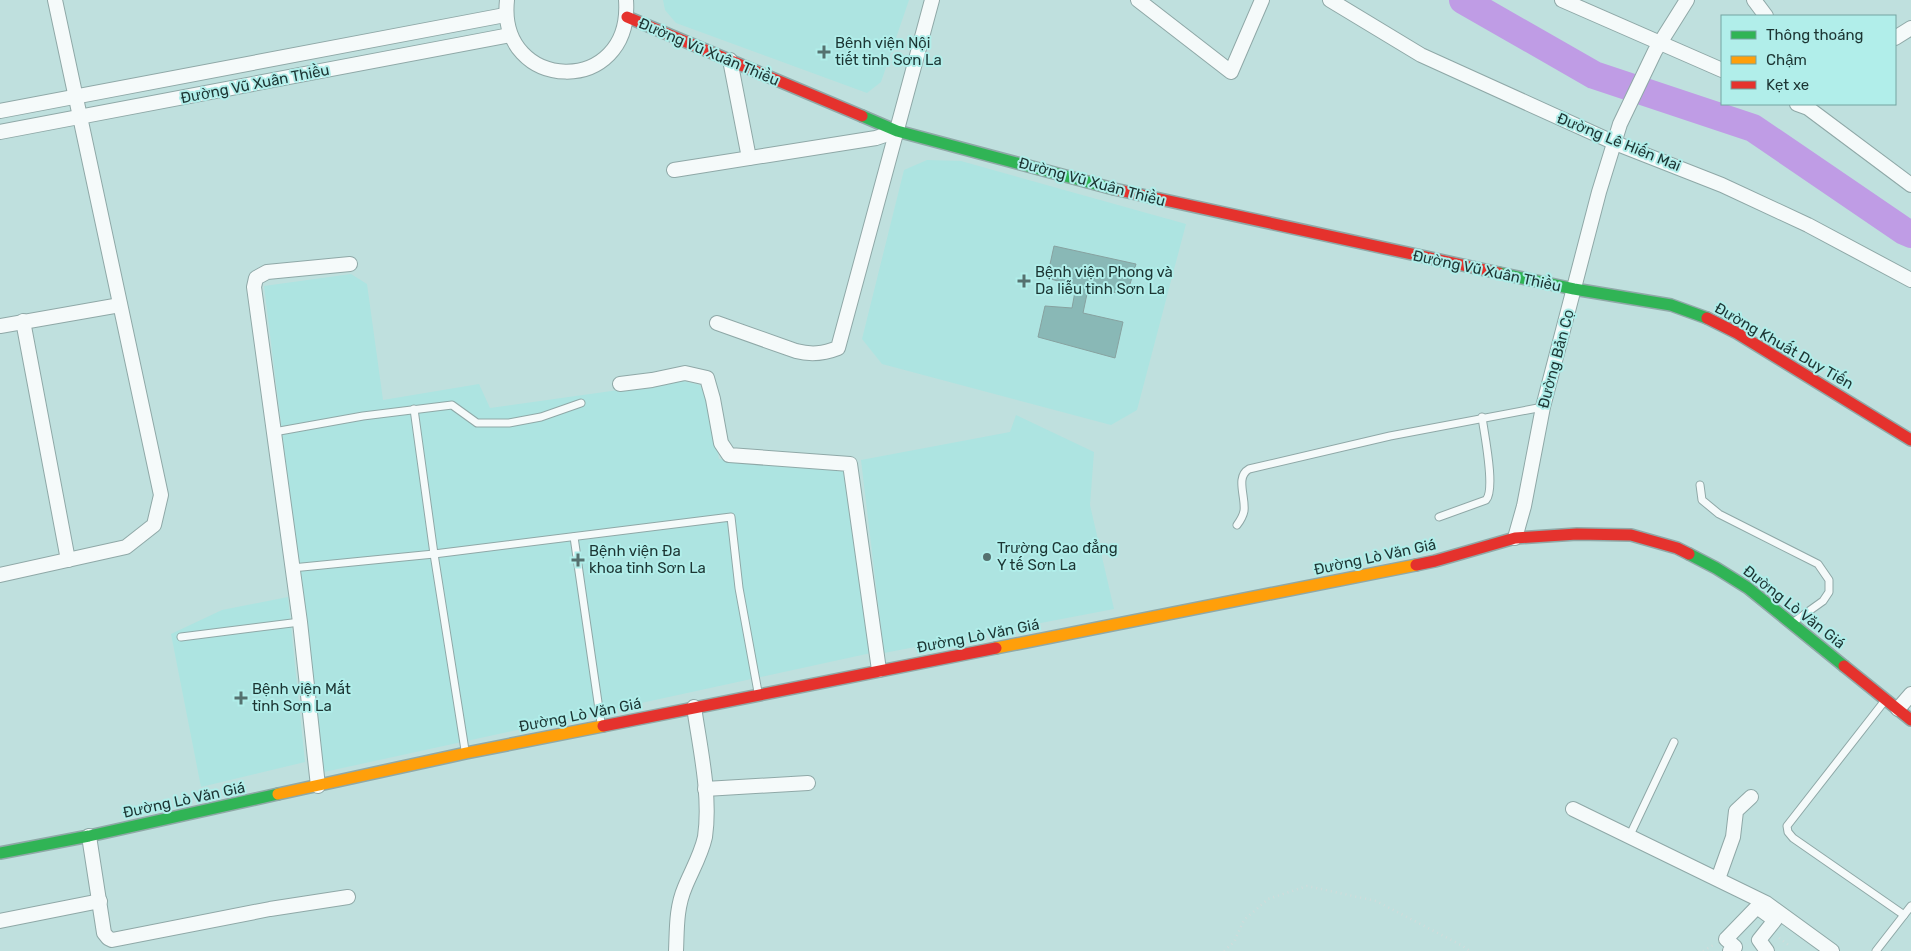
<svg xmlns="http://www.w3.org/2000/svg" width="1911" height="951" font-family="Rubik,sans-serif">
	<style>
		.built { fill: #ade4e1 }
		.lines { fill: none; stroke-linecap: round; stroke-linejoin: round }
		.river { stroke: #bf9ce5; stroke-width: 28 }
		.building { fill: #89b8b6; stroke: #87a2a0 }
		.lane-casing { stroke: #8fa8a7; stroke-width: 9 }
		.street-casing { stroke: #8fa8a7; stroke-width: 16 }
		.fast-casing { stroke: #8fa8a7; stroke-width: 14 }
		.slow-casing { stroke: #8fa8a7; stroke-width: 14 }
		.jam-casing { stroke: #8fa8a7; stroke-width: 14 }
		.path { stroke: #d1dcdb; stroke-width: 2.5; stroke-dasharray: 1 4; stroke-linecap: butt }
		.lane { stroke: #f5fafa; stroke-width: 7 }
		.street { stroke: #f5fafa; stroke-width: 14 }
		.fast { stroke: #30b455; stroke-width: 11 }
		.slow { stroke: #ff9f0a; stroke-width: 11 }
		.jam { stroke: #e5322d; stroke-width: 11 }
		.poi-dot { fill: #55716f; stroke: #b1eeea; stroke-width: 2 }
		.labels { text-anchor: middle; stroke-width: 4; stroke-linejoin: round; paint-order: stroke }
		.poi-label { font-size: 15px; fill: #1c3533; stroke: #b1eeea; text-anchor: start }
		.street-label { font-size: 15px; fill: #1c3533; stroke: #b1eeea }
	</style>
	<rect width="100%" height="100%" fill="#bfe0de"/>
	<g class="built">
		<polygon points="663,0 909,0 881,82 867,93 676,23 665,10"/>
		<polygon points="927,160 961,161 1186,224 1137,410 1111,425 882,364 862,339 904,170"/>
		<polygon points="351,274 367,284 383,400 479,384 490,408 683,381 700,385 708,401 719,459 846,468 871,653 324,772 264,286"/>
		<polygon points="1016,415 1094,452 1090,505 1114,609 884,653 861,460 1010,432"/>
		<polygon points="288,597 305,762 201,787 171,634 222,610"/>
	</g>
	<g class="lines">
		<polyline class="river" points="1463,0 1594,75 1753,128 1904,231 1911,234"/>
	</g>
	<polygon class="building" points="1054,246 1136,264 1127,294 1088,289 1083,313 1123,322 1115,358 1038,337 1045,306 1072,308 1076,286 1047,278"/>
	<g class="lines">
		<g class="lane-casing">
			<g id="lane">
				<polyline points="414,409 434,554 465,750"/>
				<polyline points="274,432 363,416 452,405 477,423 509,423 541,417 581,403"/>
				<polyline points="1700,485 1702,500 1719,514 1818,564 1829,580 1829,592 1823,601 1795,621"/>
				<path d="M1439,517L1486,500C1496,489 1484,433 1482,417"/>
				<path d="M1237,525C1240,521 1243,516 1244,511C1246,497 1235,477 1249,469L1390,436L1543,407"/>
				<polyline points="574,537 601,723"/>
				<polyline points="292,568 434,554 731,517 739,588 758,692"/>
				<polyline points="181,637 300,622"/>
				<polyline points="1883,703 1787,826 1788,832 1793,838 1904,915"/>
				<polyline points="1630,835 1674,742"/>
				<polyline points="1876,951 1911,906"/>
			</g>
		</g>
		<g class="street-casing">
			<g id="street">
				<path d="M507,0C497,93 633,98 626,0"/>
				<polyline points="1138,0 1231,72 1262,0"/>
				<polyline points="1330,0 1421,55 1615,143 1722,185 1808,225 1911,280"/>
				<polyline points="1562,0 1722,70"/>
				<polyline points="1754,0 1766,16"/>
				<polyline points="1895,38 1911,28"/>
				<polyline points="730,60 749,158"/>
				<polyline points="1797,104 1808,108 1911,185"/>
				<polyline points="0,111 505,15"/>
				<polyline points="0,132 510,35"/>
				<polyline points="674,170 876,138 897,131"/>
				<polyline points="23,321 68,560"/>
				<path d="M717,323L796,351C811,355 823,354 838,348L932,0"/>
				<polyline points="0,326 120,305"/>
				<polyline points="620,384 652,380 685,373 707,378 713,399 721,443 729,455 850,464 879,670"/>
				<polyline points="1515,538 1524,506 1543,407 1599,192 1620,124 1655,51 1687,0"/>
				<polyline points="0,575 126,547 154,525 161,495 55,0"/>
				<polyline points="1898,709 1911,694"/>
				<polyline points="318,786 300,622 254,287 256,278 267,272 350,264"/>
				<polyline points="705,789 808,783"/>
				<polyline points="1573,809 1766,903 1832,951"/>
				<polyline points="89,836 104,933 108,938 112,940 270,909 348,897"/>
				<polyline points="1718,879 1733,837 1736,811 1751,797"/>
				<polyline points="0,921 100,901"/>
				<path d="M676,951C677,929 676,908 685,887C692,870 701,855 705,837C711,796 700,748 694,707"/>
				<polyline points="1730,951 1735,947 1726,939 1757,907 1775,920 1759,940 1767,951"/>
			</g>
		</g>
		<g class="fast-casing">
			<g id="fast">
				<polyline points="862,116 897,131 1114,189"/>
				<polyline points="1499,273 1574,289 1671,305 1707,318"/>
				<polyline points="1689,554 1716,568 1748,588 1844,666"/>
				<polyline points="0,853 89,836 278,794"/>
			</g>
		</g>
		<g class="slow-casing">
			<g id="slow">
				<polyline points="996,648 1416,565"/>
				<polyline points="278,794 466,753 603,726"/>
			</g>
		</g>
		<g class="jam-casing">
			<g id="jam">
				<polyline points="627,17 862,116"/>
				<polyline points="1114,189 1499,273"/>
				<polyline points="1707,318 1737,333 1911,440"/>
				<polyline points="1416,565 1435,561 1515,538 1577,534 1631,535 1677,548 1689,554"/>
				<polyline points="1844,666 1911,720"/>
				<polyline points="603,726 996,648"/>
			</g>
		</g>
		<g class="path">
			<polyline points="1779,938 1791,947"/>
			<polyline points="1224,951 1234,942 1244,920 1268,899 1307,886 1376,901 1461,945 1470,951"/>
			<polyline points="1703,951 1715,944"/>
		</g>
		<use href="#lane" class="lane"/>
		<use href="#street" class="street"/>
		<use href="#fast" class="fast"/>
		<use href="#slow" class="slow"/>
		<use href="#jam" class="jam"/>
	</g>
	<g class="poi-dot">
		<path d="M821.5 44.5h5v5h5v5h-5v5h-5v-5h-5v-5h5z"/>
		<path d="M1021.5 273.5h5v5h5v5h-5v5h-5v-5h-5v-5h5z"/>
		<circle cx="987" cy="557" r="5"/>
		<path d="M575.5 552.5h5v5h5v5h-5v5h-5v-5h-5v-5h5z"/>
		<path d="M238.5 690.5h5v5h5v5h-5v5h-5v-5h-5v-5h5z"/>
	</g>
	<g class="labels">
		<g class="poi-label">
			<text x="835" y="48">Bệnh viện Nội<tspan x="835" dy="17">tiết tỉnh Sơn La</tspan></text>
			<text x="1035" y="277">Bệnh viện Phong và<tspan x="1035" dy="17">Da liễu tỉnh Sơn La</tspan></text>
			<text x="997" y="553">Trường Cao đẳng<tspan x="997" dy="17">Y tế Sơn La</tspan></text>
			<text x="589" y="556">Bệnh viện Đa<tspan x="589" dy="17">khoa tỉnh Sơn La</tspan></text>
			<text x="252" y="694">Bệnh viện Mắt<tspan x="252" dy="17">tỉnh Sơn La</tspan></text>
		</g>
		<g class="street-label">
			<text transform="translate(709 52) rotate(23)" y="5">Đường Vũ Xuân Thiều</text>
			<text transform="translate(255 84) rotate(-11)" y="5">Đường Vũ Xuân Thiều</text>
			<text transform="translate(1619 142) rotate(22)" y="5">Đường Lê Hiến Mai</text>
			<text transform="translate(1092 182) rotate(15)" y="5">Đường Vũ Xuân Thiều</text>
			<text transform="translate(1487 271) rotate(12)" y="5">Đường Vũ Xuân Thiều</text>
			<text transform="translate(1784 346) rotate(30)" y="5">Đường Khuất Duy Tiến</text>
			<text transform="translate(1556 359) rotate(-75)" y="5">Đường Bản Cọ</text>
			<text transform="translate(1375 557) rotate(-12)" y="5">Đường Lò Văn Giá</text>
			<text transform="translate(1794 607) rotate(38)" y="5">Đường Lò Văn Giá</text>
			<text transform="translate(978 636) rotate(-11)" y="5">Đường Lò Văn Giá</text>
			<text transform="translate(580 715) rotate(-11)" y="5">Đường Lò Văn Giá</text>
			<text transform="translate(184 800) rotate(-12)" y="5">Đường Lò Văn Giá</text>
		</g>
	</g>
	<rect x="1721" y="15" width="175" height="90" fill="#b1eeea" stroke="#75a4a1"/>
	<rect x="1731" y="31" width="25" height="8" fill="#30b455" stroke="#75a4a1"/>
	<text x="1766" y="40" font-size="15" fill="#1c3533">Thông thoáng</text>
	<rect x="1731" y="56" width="25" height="8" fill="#ff9f0a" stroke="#75a4a1"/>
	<text x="1766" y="65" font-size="15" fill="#1c3533">Chậm</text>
	<rect x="1731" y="81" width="25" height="8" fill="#e5322d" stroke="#75a4a1"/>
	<text x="1766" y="90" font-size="15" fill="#1c3533">Kẹt xe</text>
</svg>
